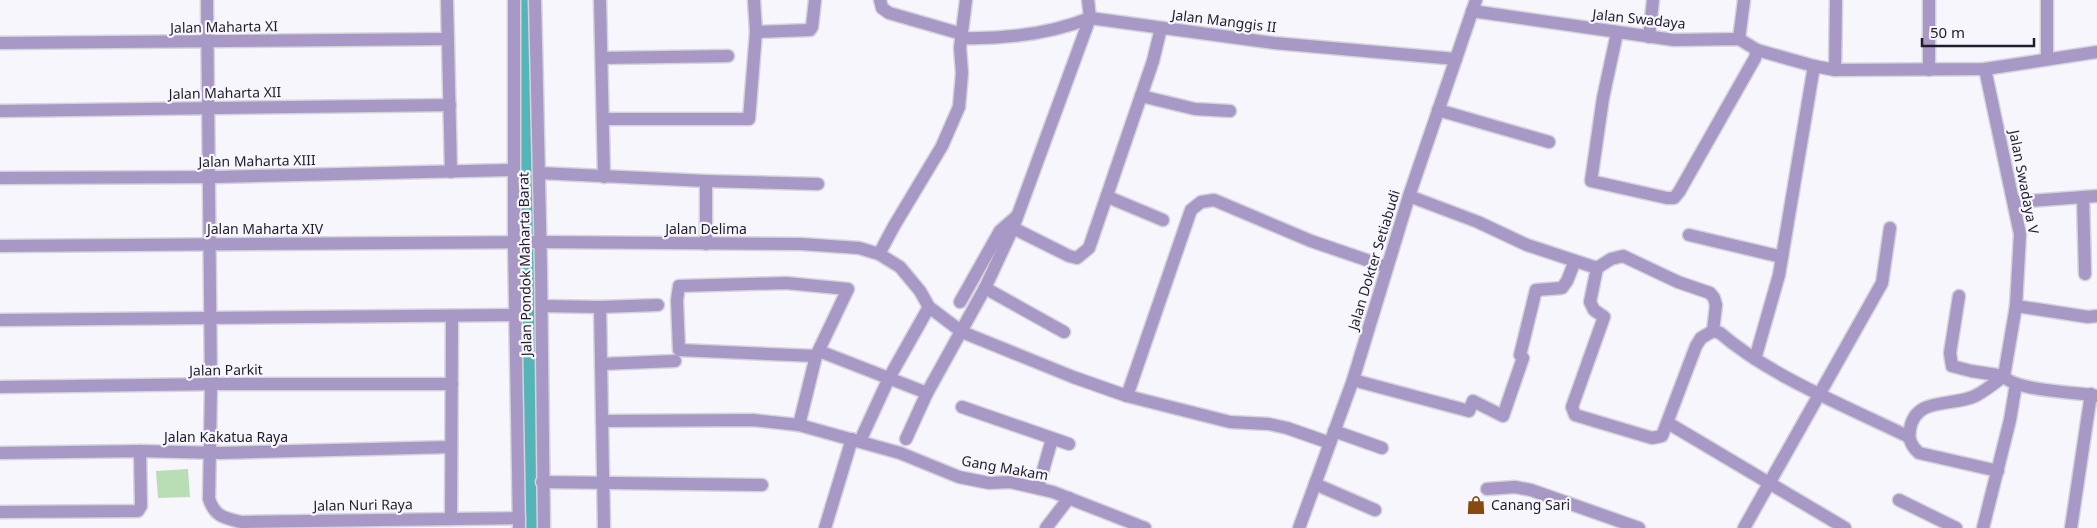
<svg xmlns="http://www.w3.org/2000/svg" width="2097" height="528" font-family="'Noto Sans',sans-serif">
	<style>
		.green { fill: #b9ddb4 }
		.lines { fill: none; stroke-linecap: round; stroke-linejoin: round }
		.river { stroke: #55b4b7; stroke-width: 28 }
		.minor-casing { stroke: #d5d3db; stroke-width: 15 }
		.tertiary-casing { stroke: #d5d3db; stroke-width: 15 }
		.minor { stroke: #a898c6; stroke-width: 12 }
		.tertiary { stroke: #a898c6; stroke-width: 12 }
		.labels { text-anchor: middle; stroke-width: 4.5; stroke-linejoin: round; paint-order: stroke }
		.street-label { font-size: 14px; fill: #201c29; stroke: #f7f6fd }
		.poi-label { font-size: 14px; fill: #201c29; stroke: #f7f6fd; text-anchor: start }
	</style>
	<rect width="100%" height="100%" fill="#f7f6fd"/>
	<polygon class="green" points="188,469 190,497 158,498 156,471"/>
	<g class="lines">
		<polyline class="river" points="523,0 525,342 529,528"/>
		<g class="minor-casing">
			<g id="minor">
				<path d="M207,0L211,385L209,499C215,517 225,518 241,522L519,518"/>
				<polyline points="447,0 451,172"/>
				<polyline points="514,0 514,242 519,528"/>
				<polyline points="535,0 541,268 544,528"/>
				<polyline points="600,0 604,177"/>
				<polyline points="880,0 882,8 889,13 962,34"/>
				<polyline points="1472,11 1674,40 1739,39 1757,50 1814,66 1835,70 1985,69 2097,52"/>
				<polyline points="756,32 810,30 812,27 815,0"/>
				<polyline points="1617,33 1603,98 1591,181 1667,198 1674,198 1679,192 1755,58 1757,50"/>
				<polyline points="1649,37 1653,0"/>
				<path d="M961,38C1004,39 1050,34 1090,18L1274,43L1456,59"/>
				<polyline points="1739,39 1744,0"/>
				<polyline points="0,43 448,39"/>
				<polyline points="602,58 728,56"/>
				<polyline points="2047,58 2047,0"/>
				<path d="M1985,69L2020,234L2016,306L2004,376C2014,391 2077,392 2097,396"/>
				<polyline points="1835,70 1836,0"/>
				<polyline points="1929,70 1929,0"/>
				<polyline points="1141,96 1195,109 1230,111"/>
				<polyline points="1438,110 1549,142"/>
				<polyline points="0,111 450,105"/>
				<polyline points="603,119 749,119 756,32 754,0"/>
				<polyline points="539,173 706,181 818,184"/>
				<polyline points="0,178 216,177 514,170"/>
				<polyline points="1409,196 1478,222 1527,245 1597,268"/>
				<polyline points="1108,197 1163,220"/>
				<polyline points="2083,197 2085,274"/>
				<polyline points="2014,202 2097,196"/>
				<polyline points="1013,228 1069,256 1077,258 1089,248 1153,61 1161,28"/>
				<polyline points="1689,235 1782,257"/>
				<polyline points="706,244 706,181"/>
				<polyline points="0,246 541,242 801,244 859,248 879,254 900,267 920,291 929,307 962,332 1073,377 1127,396 1230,422 1269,424 1287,428 1330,443"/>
				<polyline points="879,254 894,226 942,146 959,107 962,73 960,48 966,0"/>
				<path d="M1597,268L1590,302L1594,310L1604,317L1572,407L1575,415L1652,438L1662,436L1696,346L1701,338L1713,331L1720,333C1771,377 1848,407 1909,437"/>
				<polyline points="1597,268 1611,259 1623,256 1678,282 1710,293 1714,298 1716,305 1713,331"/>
				<polyline points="985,288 1064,332"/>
				<polyline points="1959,296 1950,353 1952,366 1971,371 2004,376"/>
				<polyline points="960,302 1000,231 1016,217"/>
				<polyline points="542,306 600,307 658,305"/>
				<polyline points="2016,306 2088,317 2097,316"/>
				<polyline points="600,307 604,528"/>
				<polyline points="0,320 516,315"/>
				<polyline points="819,351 927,393"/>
				<polyline points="1755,359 1779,275 1814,66"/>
				<polyline points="601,364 675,361"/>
				<polyline points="1353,380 1469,411 1473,401 1503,416 1523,358 1520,355 1536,290 1562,288 1567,281 1575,261"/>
				<polyline points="0,387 218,384 452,384"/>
				<polyline points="1127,396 1191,210 1201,202 1214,200 1311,241 1387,267"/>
				<polyline points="962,407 1069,444"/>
				<polyline points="602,421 753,420 799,425 900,453 959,477 989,483 1010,482 1053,492 1145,528"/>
				<polyline points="1668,423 1845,528"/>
				<polyline points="799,425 816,356 848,289 786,283 679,286 677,300 679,350 816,356"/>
				<polyline points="1334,431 1382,448"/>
				<polyline points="906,439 927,393 985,288 1013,228 1090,18 1088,0"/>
				<polyline points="860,441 889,378 929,307"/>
				<polyline points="0,453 140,451 220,453 451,447"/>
				<path d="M1998,471L1919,453C1911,446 1908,439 1910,429C1916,396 1952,407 1975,396C1985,391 1995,383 2004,376"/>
				<polyline points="542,482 762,485"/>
				<polyline points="1315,484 1375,510"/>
				<polyline points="1038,488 1052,439"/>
				<polyline points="1487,489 1515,487 1531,490 1639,528"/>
				<polyline points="1899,500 1956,528"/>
				<polyline points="0,512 138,511 141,506 140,451"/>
				<polyline points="451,519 452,316"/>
				<polyline points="825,528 852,439"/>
				<polyline points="1046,528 1069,498"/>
				<polyline points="1744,528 1882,283 1890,228"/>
				<polyline points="1983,528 2010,420 2016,384"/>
				<polyline points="2071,528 2091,394"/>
			</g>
		</g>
		<g class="tertiary-casing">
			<polyline id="tertiary" points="1299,528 1353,380 1409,196 1476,0"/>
		</g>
		<use href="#minor" class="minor"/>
		<use href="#tertiary" class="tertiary"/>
	</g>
	<defs>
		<g id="shop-bare" transform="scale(1.5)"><path d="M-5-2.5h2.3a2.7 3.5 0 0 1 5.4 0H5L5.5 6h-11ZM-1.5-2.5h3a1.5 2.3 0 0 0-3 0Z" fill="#894a0f" stroke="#f7f6fd" stroke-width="2.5" paint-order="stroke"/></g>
	</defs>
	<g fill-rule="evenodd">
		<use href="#shop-bare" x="1476" y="505"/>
	</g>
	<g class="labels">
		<g class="street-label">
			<text transform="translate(1639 19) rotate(6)" y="5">Jalan Swadaya</text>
			<text transform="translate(1224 21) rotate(7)" y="5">Jalan Manggis II</text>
			<text transform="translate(224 27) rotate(-1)" y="5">Jalan Maharta XI</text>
			<text transform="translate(225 93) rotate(-1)" y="5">Jalan Maharta XII</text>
			<text transform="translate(257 161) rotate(-1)" y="5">Jalan Maharta XIII</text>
			<text transform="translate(2024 182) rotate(79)" y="5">Jalan Swadaya V</text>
			<text x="265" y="234">Jalan Maharta XIV</text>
			<text x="706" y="234">Jalan Delima</text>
			<text transform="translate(1374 260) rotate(-73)" y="5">Jalan Dokter Setiabudi</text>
			<text transform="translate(525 264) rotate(-91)" y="5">Jalan Pondok Maharta Barat</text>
			<text transform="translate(226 370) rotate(-1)" y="5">Jalan Parkit</text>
			<text x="226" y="442">Jalan Kakatua Raya</text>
			<text transform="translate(1005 468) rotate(10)" y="5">Gang Makam</text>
			<text transform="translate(363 505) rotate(-1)" y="5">Jalan Nuri Raya</text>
		</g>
		<g class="poi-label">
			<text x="1491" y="510">Canang Sari</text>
		</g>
	</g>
	<path d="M1922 38v8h112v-8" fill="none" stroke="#201c29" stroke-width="2.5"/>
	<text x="1930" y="38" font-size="15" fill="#201c29" stroke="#f7f6fd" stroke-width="4" paint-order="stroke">50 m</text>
</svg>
